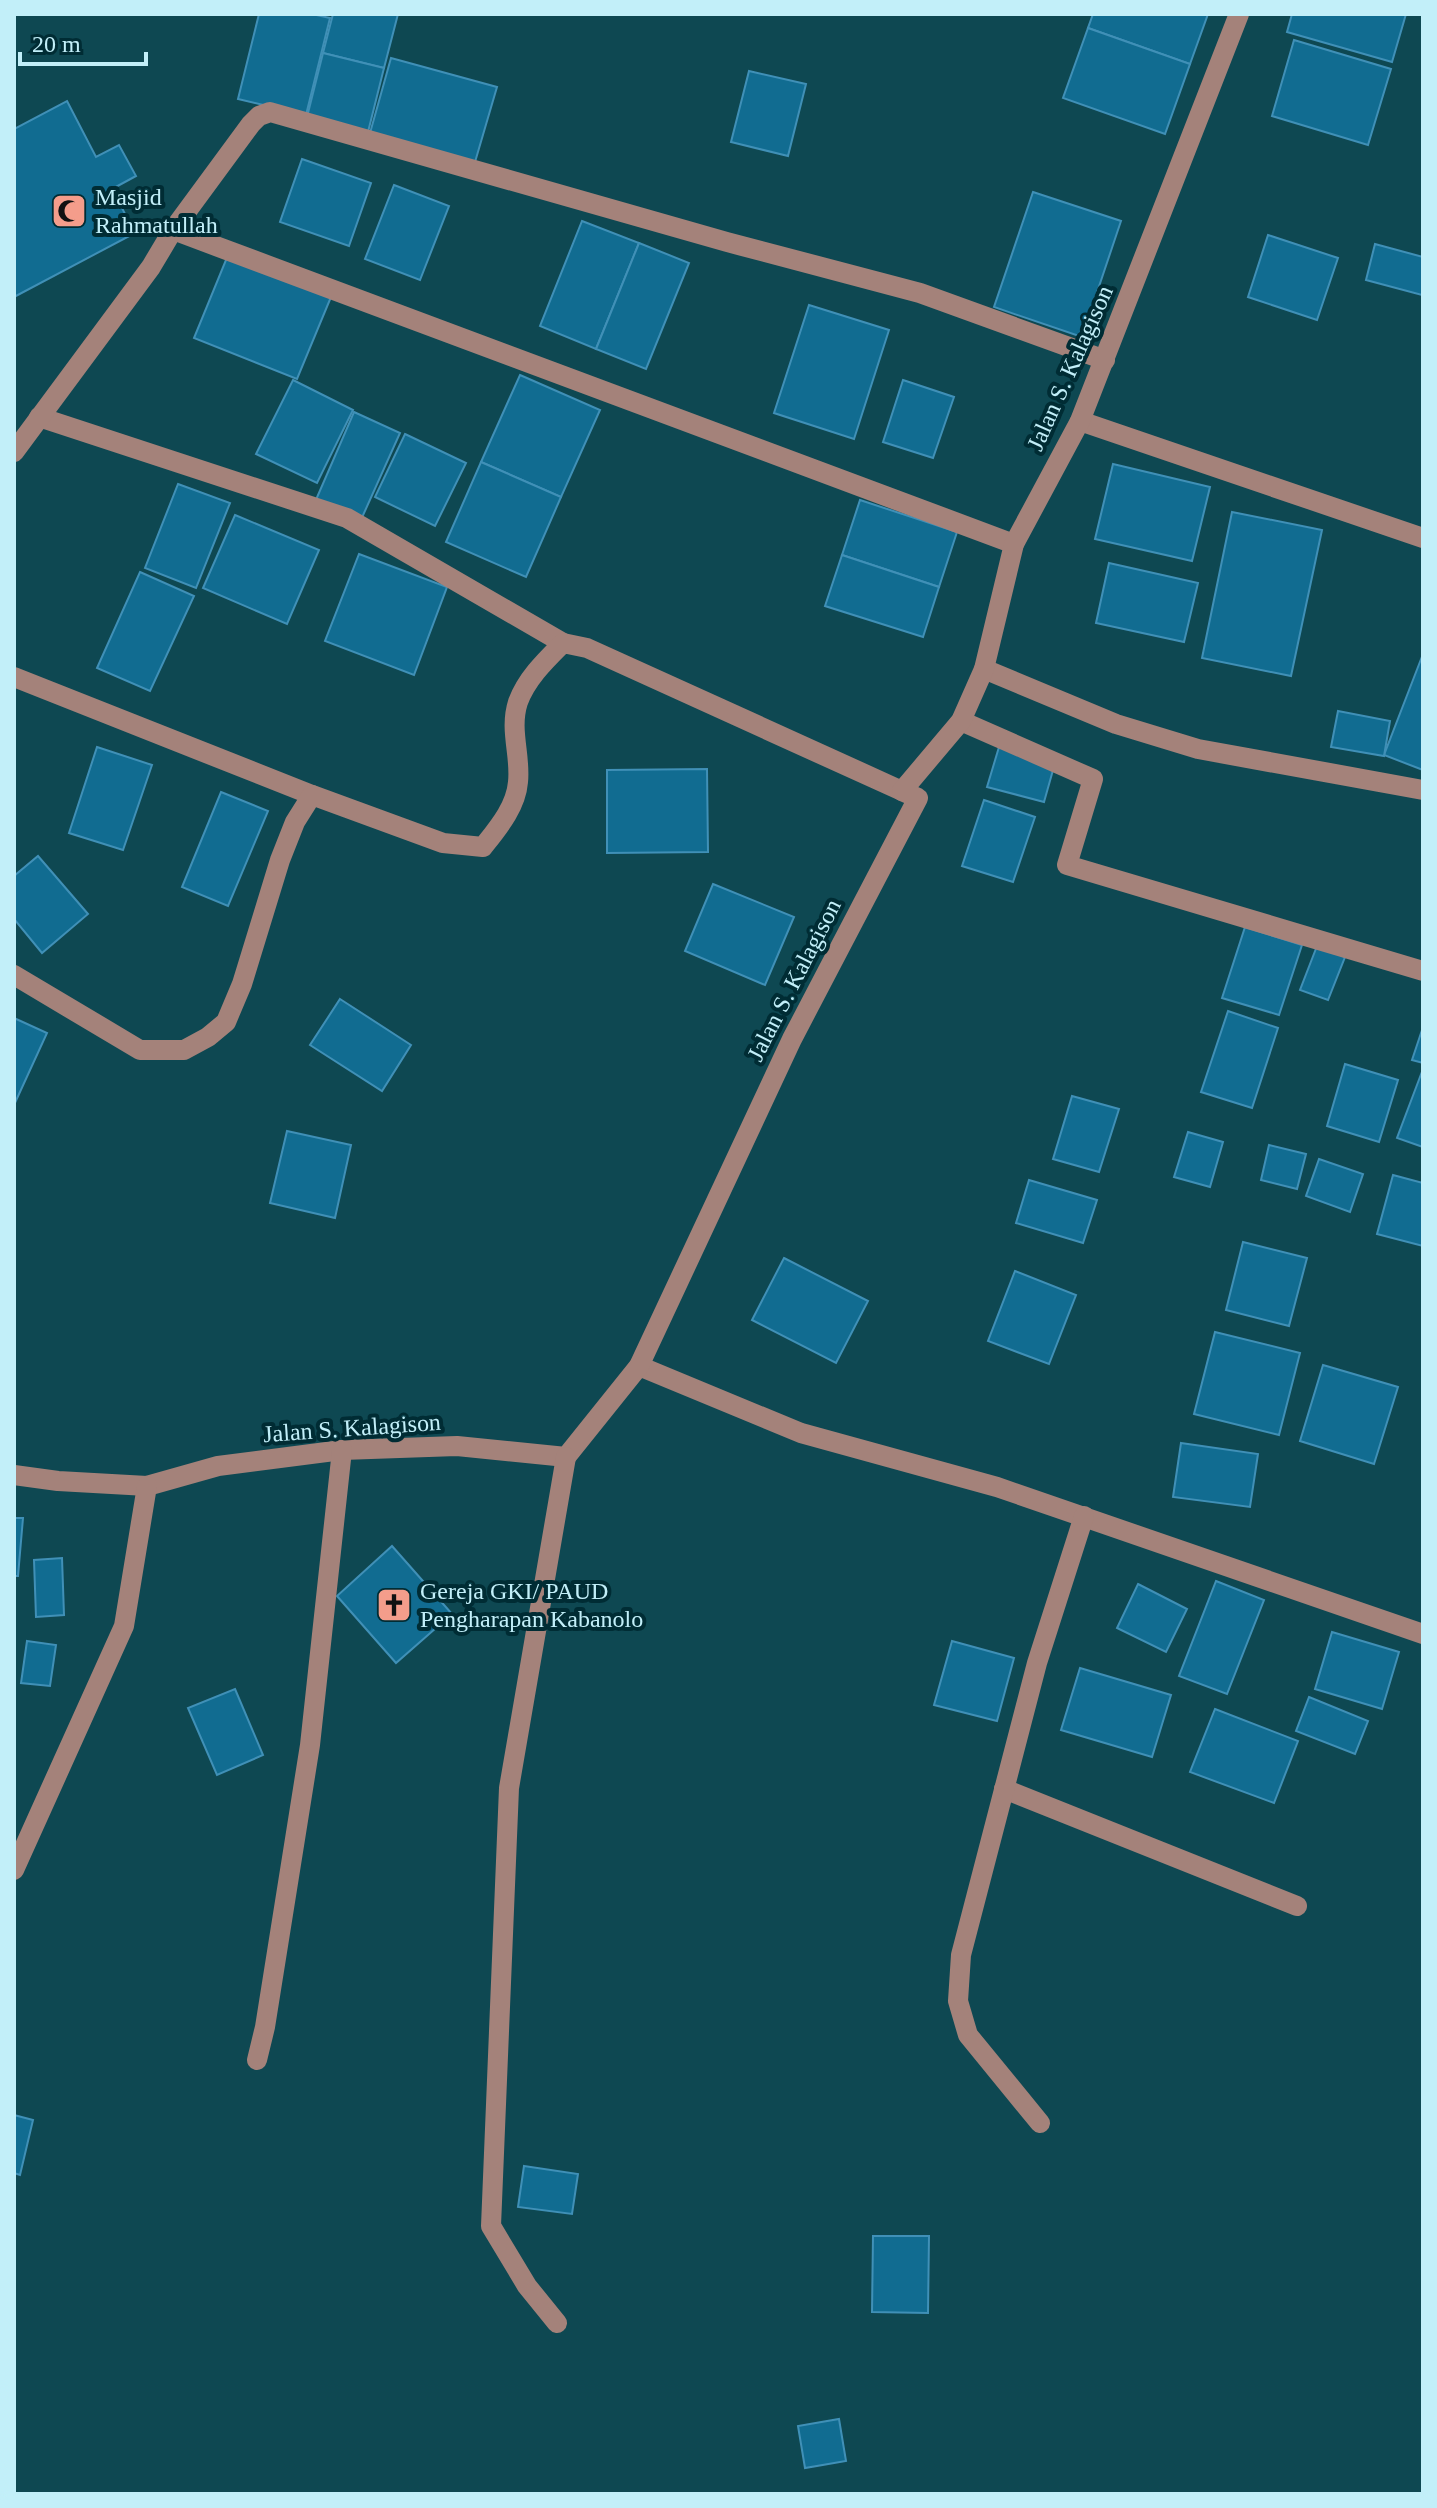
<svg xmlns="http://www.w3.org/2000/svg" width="1437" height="2508" font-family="Georgia,serif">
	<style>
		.building { fill: #116c91; stroke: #4090b7; stroke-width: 2 }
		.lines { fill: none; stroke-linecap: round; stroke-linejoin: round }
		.minor { stroke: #a4827a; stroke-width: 20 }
		.labels { text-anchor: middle; stroke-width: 8; stroke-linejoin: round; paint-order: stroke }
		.poi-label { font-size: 24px; fill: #c2eff9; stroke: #002c34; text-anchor: start }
		.street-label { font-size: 24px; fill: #c2eff9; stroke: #002c34 }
	</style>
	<rect width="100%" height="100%" fill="#0e4852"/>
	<g class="building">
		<polygon points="259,14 312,14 330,18 306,115 238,99"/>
		<polygon points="333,14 398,14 384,68 323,53"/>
		<polygon points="1093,14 1208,14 1190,64 1088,28"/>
		<polygon points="1292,14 1406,14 1392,62 1287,32"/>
		<polygon points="1088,28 1190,64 1165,134 1063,98"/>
		<polygon points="1294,40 1391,69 1368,145 1272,116"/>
		<polygon points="323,53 384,68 368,132 307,117"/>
		<polygon points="391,58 497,87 475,162 370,133"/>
		<polygon points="749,71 806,84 788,156 731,142"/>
		<polygon points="67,101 96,157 119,145 136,176 112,189 135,233 14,297 14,129"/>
		<polygon points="302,159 371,183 349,246 280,222"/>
		<polygon points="394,185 449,206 420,280 365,259"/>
		<polygon points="1033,192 1121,221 1082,337 994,307"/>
		<polygon points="582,221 639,243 596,349 540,326"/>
		<polygon points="1268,235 1338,258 1317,320 1248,297"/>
		<polygon points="639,243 689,263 646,369 596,349"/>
		<polygon points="1375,244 1423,257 1422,295 1366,280"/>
		<polygon points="228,255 331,297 297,379 194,338"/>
		<polygon points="809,305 889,330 854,439 774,413"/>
		<polygon points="520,375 600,410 561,497 481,462"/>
		<polygon points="293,380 353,410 317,483 256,454"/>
		<polygon points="903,380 954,397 933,458 883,442"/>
		<polygon points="354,412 400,433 360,522 315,502"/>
		<polygon points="405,434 466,463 435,526 375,497"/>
		<polygon points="481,462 561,497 526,577 446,542"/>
		<polygon points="1113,464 1210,487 1192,561 1095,539"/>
		<polygon points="178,484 230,503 196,588 145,568"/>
		<polygon points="860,500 957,532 939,587 842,555"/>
		<polygon points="1232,512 1322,530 1291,676 1202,658"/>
		<polygon points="235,515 319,550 287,624 203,588"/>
		<polygon points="359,554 447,587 414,675 325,641"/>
		<polygon points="842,555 939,587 923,637 825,606"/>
		<polygon points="1109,563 1198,583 1184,642 1096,623"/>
		<polygon points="140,572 194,596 150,691 97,668"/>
		<polygon points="1423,654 1423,770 1384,755"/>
		<polygon points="1338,711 1390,721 1384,756 1331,747"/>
		<polygon points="97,747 152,765 123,850 69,833"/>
		<polygon points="999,747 1055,763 1044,802 987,787"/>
		<polygon points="707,769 708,852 607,853 607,770"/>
		<polygon points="221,792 268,811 228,906 182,887"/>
		<polygon points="984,800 1035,817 1013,882 962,866"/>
		<polygon points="38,856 88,914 42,953 14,919 14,876"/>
		<polygon points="713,884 794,917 765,985 685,951"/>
		<polygon points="1245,927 1302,945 1279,1015 1222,998"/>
		<polygon points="1317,946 1345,957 1328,1000 1300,990"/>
		<polygon points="340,999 411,1045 382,1091 310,1045"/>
		<polygon points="1228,1011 1278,1028 1252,1108 1201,1092"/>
		<polygon points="14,1018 47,1033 14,1105"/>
		<polygon points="1423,1027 1423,1063 1412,1060"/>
		<polygon points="1345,1064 1398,1080 1379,1142 1327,1126"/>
		<polygon points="1423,1069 1423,1147 1397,1138"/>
		<polygon points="1072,1096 1119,1109 1099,1172 1053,1159"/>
		<polygon points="287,1131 351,1145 335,1218 270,1203"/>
		<polygon points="1188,1132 1223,1142 1210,1187 1174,1177"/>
		<polygon points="1269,1145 1306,1154 1297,1189 1261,1180"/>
		<polygon points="1319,1159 1363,1174 1350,1212 1306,1196"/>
		<polygon points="1393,1175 1423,1183 1423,1246 1377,1234"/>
		<polygon points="1029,1180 1097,1200 1083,1243 1016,1223"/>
		<polygon points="1243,1242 1307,1258 1289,1326 1226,1310"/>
		<polygon points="784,1258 868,1301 836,1363 752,1320"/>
		<polygon points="1015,1271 1076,1295 1049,1364 988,1341"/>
		<polygon points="1215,1332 1300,1353 1279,1435 1194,1414"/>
		<polygon points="1323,1365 1398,1387 1374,1464 1300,1441"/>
		<polygon points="1181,1443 1258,1454 1250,1507 1173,1497"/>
		<polygon points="14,1518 23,1518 18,1576 14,1576"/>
		<polygon points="392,1546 452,1614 396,1663 337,1596"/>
		<polygon points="62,1558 64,1615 36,1617 34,1560"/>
		<polygon points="1216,1581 1264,1600 1227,1694 1179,1676"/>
		<polygon points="1138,1584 1187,1609 1166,1652 1117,1628"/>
		<polygon points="1332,1632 1399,1652 1382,1709 1315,1689"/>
		<polygon points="27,1641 56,1645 50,1686 21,1683"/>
		<polygon points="952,1641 1014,1658 997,1721 934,1705"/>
		<polygon points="1080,1668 1171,1695 1152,1757 1061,1730"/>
		<polygon points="235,1689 263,1755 217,1775 188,1708"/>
		<polygon points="1309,1697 1368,1721 1355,1754 1296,1731"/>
		<polygon points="1215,1709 1298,1741 1274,1803 1190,1772"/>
		<polygon points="14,2115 33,2120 20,2175 14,2173"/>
		<polygon points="524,2166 578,2174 572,2214 518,2207"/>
		<polygon points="873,2236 929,2236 928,2313 872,2312"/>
		<polygon points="839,2419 846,2461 805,2468 798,2426"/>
	</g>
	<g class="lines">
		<g class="minor">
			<polyline points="173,230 251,124 259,116 270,112 727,242 920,293 1105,360"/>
			<polyline points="39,417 347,518 563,643"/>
			<polyline points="1080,421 1423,538"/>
			<polyline points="14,452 151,267 173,230 1014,544"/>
			<polyline points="984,669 1116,724 1198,749 1423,790"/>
			<polyline points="14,677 312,795"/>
			<polyline points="961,721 1093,779 1067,865 1423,971"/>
			<path d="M14,975L140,1050H184L208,1037L226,1022L242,984L280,860L295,822L312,795L443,843L483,847C498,828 516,807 518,782C521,755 509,730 518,702C527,678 546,660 563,643L587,648L902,791"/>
			<polyline points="639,1366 801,1433 997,1487 1423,1634"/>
			<polyline points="14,1475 58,1481 147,1486 218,1466 342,1450 457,1446 566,1457 639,1366 792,1039 918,798 902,791 961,721 984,669 1014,544 1080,421 1239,14"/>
			<polyline points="1004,1789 1297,1906"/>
			<polyline points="14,1870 124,1626 147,1486"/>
			<polyline points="257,2060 265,2027 310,1745 342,1450"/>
			<polyline points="1040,2123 968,2035 958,2001 961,1955 1037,1663 1084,1516"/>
			<polyline points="557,2323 527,2286 491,2226 509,1788 566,1457"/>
		</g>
	</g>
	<defs>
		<g id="mosque-square" transform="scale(1.8)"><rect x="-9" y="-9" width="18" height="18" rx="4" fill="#f49d8b" stroke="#002c34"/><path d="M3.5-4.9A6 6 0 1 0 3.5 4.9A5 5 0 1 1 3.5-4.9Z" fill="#111"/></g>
		<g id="church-square" transform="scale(1.8)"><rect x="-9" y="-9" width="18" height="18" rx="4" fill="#f49d8b" stroke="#002c34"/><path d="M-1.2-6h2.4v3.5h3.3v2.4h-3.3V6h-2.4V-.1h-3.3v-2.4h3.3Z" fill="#111"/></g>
	</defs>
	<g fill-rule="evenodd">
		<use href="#mosque-square" x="69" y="211"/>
		<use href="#church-square" x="394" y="1605"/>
	</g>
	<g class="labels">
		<g class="poi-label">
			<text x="95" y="205">Masjid<tspan x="95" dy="28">Rahmatullah</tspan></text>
			<text x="420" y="1599">Gereja GKI/ PAUD<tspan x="420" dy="28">Pengharapan Kabanolo</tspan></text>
		</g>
		<g class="street-label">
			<text transform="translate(1070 368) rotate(-66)" y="8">Jalan S. Kalagison</text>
			<text transform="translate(794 980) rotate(-63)" y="8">Jalan S. Kalagison</text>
			<text transform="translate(352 1428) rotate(-4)" y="8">Jalan S. Kalagison</text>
		</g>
	</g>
	<rect width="1437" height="2508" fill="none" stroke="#c2eff9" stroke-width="32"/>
	<path d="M20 52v12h126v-12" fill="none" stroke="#c2eff9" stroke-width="4"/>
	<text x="32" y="52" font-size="24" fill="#c2eff9" stroke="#002c34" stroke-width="6" paint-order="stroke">20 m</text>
</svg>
